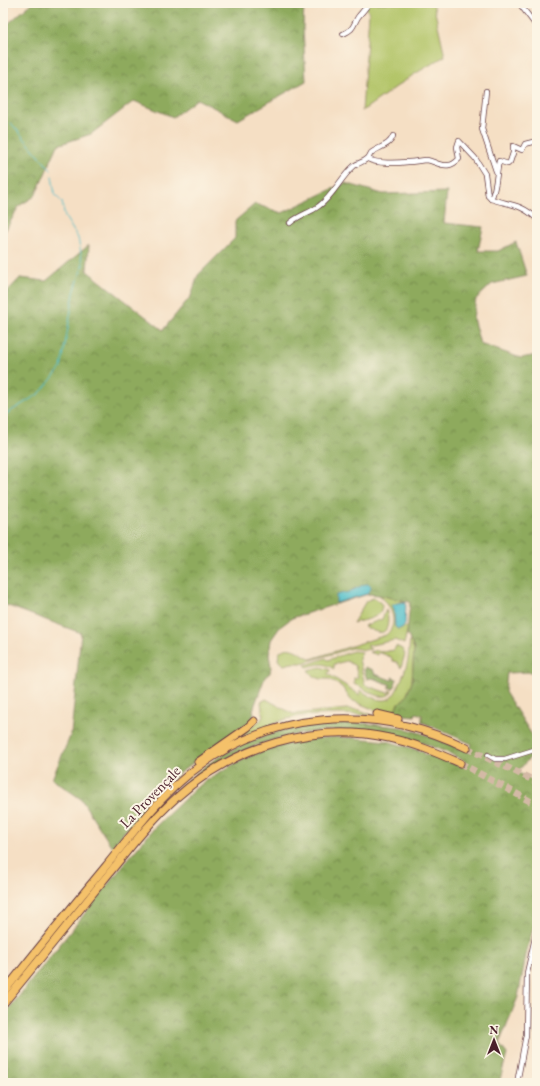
<svg xmlns="http://www.w3.org/2000/svg" width="540" height="1086" font-family="'EB Garamond',serif">
	<style>
		.grass { fill: #b3c569; stroke: #7e724a }
		.forest { fill: url(#forest-crowns); stroke: #6c6444 }
		.water { fill: #53c0cb; stroke: #4e707b }
		.lines { fill: none; stroke-linecap: round; stroke-linejoin: round }
		.stream { stroke: #53c0cb; stroke-width: 1 }
		.highway-tunnel { stroke: #d3b9a5; stroke-width: 7; stroke-dasharray: 7 3.5; stroke-linecap: butt }
		.minor-casing { stroke: #643c42; stroke-width: 6 }
		.highway-casing { stroke: #643c42; stroke-width: 9 }
		.minor { stroke: #fff; stroke-width: 4.5 }
		.highway { stroke: #f4c16a; stroke-width: 7 }
		.labels { text-anchor: middle; stroke-width: 4; stroke-linejoin: round; paint-order: stroke }
		.street-label { font-size: 15px; fill: #4a1f2b; stroke: #fcf5e5 }
	</style>
	<defs>
		<pattern id="forest-crowns" width="20" height="18" patternUnits="userSpaceOnUse"><rect width="20" height="18" fill="#8eaa5d"/><path d="M2 6a3 3 0 1 1 6 0M12 15a3 3 0 1 1 6 0" fill="none" stroke="#768a4d"/></pattern>
	</defs>
	<rect width="100%" height="100%" fill="#fcf5e5"/>
	<filter id="ink" filterUnits="userSpaceOnUse"><feTurbulence type="fractalNoise" baseFrequency=".025" numOctaves="2"/><feDisplacementMap in="SourceGraphic" scale="8" xChannelSelector="R" yChannelSelector="G"/><feConvolveMatrix kernelMatrix="1 2 1 2 8 2 1 2 1" color-interpolation-filters="sRGB"/></filter>
	<filter id="wash" filterUnits="userSpaceOnUse"><feTurbulence type="fractalNoise" baseFrequency=".012" numOctaves="4" result="noise"/><feDisplacementMap in="SourceGraphic" scale="16" xChannelSelector="R" yChannelSelector="G"/><feGaussianBlur stdDeviation="0.9" result="paint"/><feColorMatrix in="noise" values="0 0 0 0 0 0 0 0 0 0 0 0 0 0 0 0 0 1.4 0 .05"/><feComposite in="paint" operator="in"/></filter>
	<g filter="url(#wash)">
		<rect width="100%" height="100%" fill="#f5dfc4"/>
		<g class="grass">
			<polygon points="364,3 433,3 445,56 413,75 362,111 369,13"/>
			<path d="M379,595L406,601L397,603L394,609L395,627L399,629L403,627H408L404,644L395,640L367,646L371,649L365,650L352,648L302,663H292L284,665L278,660L279,653C288,642 301,654 311,659L386,635C400,623 391,605 379,595Z"/>
			<path d="M373,598L378,600L382,605C381,620 365,619 353,623L366,601Z"/>
			<path d="M386,610C389,617 390,636 377,632C372,631 368,628 364,626L382,619Z"/>
			<path d="M410,638L414,649L412,682L406,697L398,704L392,714L375,710L351,700L342,687L329,679H321L313,676L308,670L321,667L330,670L328,674L360,695V690C368,695 380,703 389,699C397,696 406,668 408,660C409,653 409,645 410,638Z"/>
			<polygon points="396,646 402,649 405,654 401,668 397,662 393,661 391,657 378,652 378,655 369,652 378,650 383,652 394,650"/>
			<path d="M353,651L362,652L359,659L365,685L388,693H390L389,690L392,691C385,705 363,688 354,683V678L358,677L355,666L347,661L334,664V669C323,662 319,664 307,667L305,665L326,658L328,660Z"/>
			<polygon points="266,699 293,714 347,709 360,710 372,715 337,714 299,716 283,720 231,741 230,740 261,720 263,716 261,702"/>
		</g>
		<g class="forest">
			<polygon points="32,3 304,3 303,28 306,81 238,120 197,99 173,117 134,101 91,134 58,145 35,196 19,206 3,235 3,28"/>
			<path d="M345,183L383,194L447,192L444,223L483,227L478,251H498L516,242L527,276L492,284L476,299L473,318L480,344L521,358L537,355V670L532,672L507,673L505,692L537,743V750L517,772L537,783V914L527,950L518,997L499,1044L507,1054L499,1083H3V1016L129,858L156,826L196,788L215,775L243,759L265,750L303,740L336,737L355,738L387,741L424,752V754L463,767L465,761C370,712 265,722 181,788L180,787C191,778 202,768 213,761C262,729 322,717 379,725C388,726 398,726 407,729C428,734 448,745 469,751L472,744L422,722V715L416,713L415,716L392,714L398,704L406,697L412,682L414,649L407,634L410,602L379,595L368,594L292,618L280,627L271,640L269,655L271,666L270,673L265,677L253,710L254,713L251,722L216,745L168,782L150,802L112,847L81,799L52,779L71,734L81,633L3,604V296L20,278L46,281L89,245L87,271L163,330L191,296L198,275L235,238V221L255,204L282,213Z"/>
			<polygon points="365,667 373,670 375,674 391,680 393,680 392,677 397,679 393,689 388,687 391,685 372,678 367,679 364,670"/>
		</g>
		<g class="water">
			<polygon points="365,584 368,584 371,586 371,589 367,594 336,603 336,595 349,592"/>
			<polygon points="406,602 405,624 402,628 398,629 395,627 394,609 392,605 397,603"/>
		</g>
		<g class="lines">
			<g class="stream">
				<polyline points="11,123 51,170"/>
				<polyline points="3,416 40,393 61,368 74,293 83,264 78,238 65,217 62,202 55,195 52,176"/>
			</g>
		</g>
	</g>
	<g filter="url(#ink)">
		<g class="lines">
			<g class="highway-tunnel">
				<polyline points="467,748 537,782"/>
				<polyline points="460,763 537,805"/>
			</g>
			<g class="minor-casing">
				<g id="minor">
					<polyline points="519,3 537,27"/>
					<path d="M343,34C355,28 352,27 358,17C362,12 366,8 369,3"/>
					<polyline points="486,91 482,129 496,171"/>
					<path d="M368,159C376,164 398,163 408,162C415,162 421,160 427,160C434,161 441,167 449,165C453,165 456,162 459,159L457,147L459,141L475,158L485,174L488,196L491,199C510,205 522,204 537,219"/>
					<path d="M491,199C497,187 496,174 499,161L508,164L510,162L513,153V146L522,150L525,144L537,141"/>
					<path d="M290,223C299,215 310,213 319,206C334,195 340,178 354,166C358,163 364,162 368,158C369,157 370,155 371,153C378,147 390,146 393,136"/>
					<polyline points="488,755 495,759 505,759 537,749"/>
					<polyline points="517,1083 526,1035 527,973 537,929"/>
				</g>
			</g>
			<g class="highway-casing">
				<g id="highway">
					<polyline points="377,714 398,719"/>
					<polyline points="198,762 248,727 254,721"/>
					<path d="M3,993C37,950 71,908 106,866C132,834 157,800 189,774C270,709 375,703 467,748"/>
					<path d="M3,1004C36,964 69,923 102,882C126,853 148,823 176,798C232,747 314,721 389,738C414,743 437,753 460,763"/>
				</g>
			</g>
			<use href="#minor" class="minor"/>
			<use href="#highway" class="highway"/>
		</g>
	</g>
	<g class="labels">
		<g class="street-label">
			<text transform="translate(150 797) rotate(-46)" y="5">La Provençale</text>
		</g>
	</g>
	<rect width="540" height="1086" fill="none" stroke="#fcf5e5" stroke-width="16"/>
	<g transform="translate(494 1040)" stroke="#fcf5e5" stroke-width="3" paint-order="stroke">
	<path d="M0-3L7 15L0 10L-7 15Z" fill="#4a1f2b"/>
	<text y="-6" font-size="11" font-weight="bold" text-anchor="middle" fill="#4a1f2b">N</text>
	</g>
</svg>
